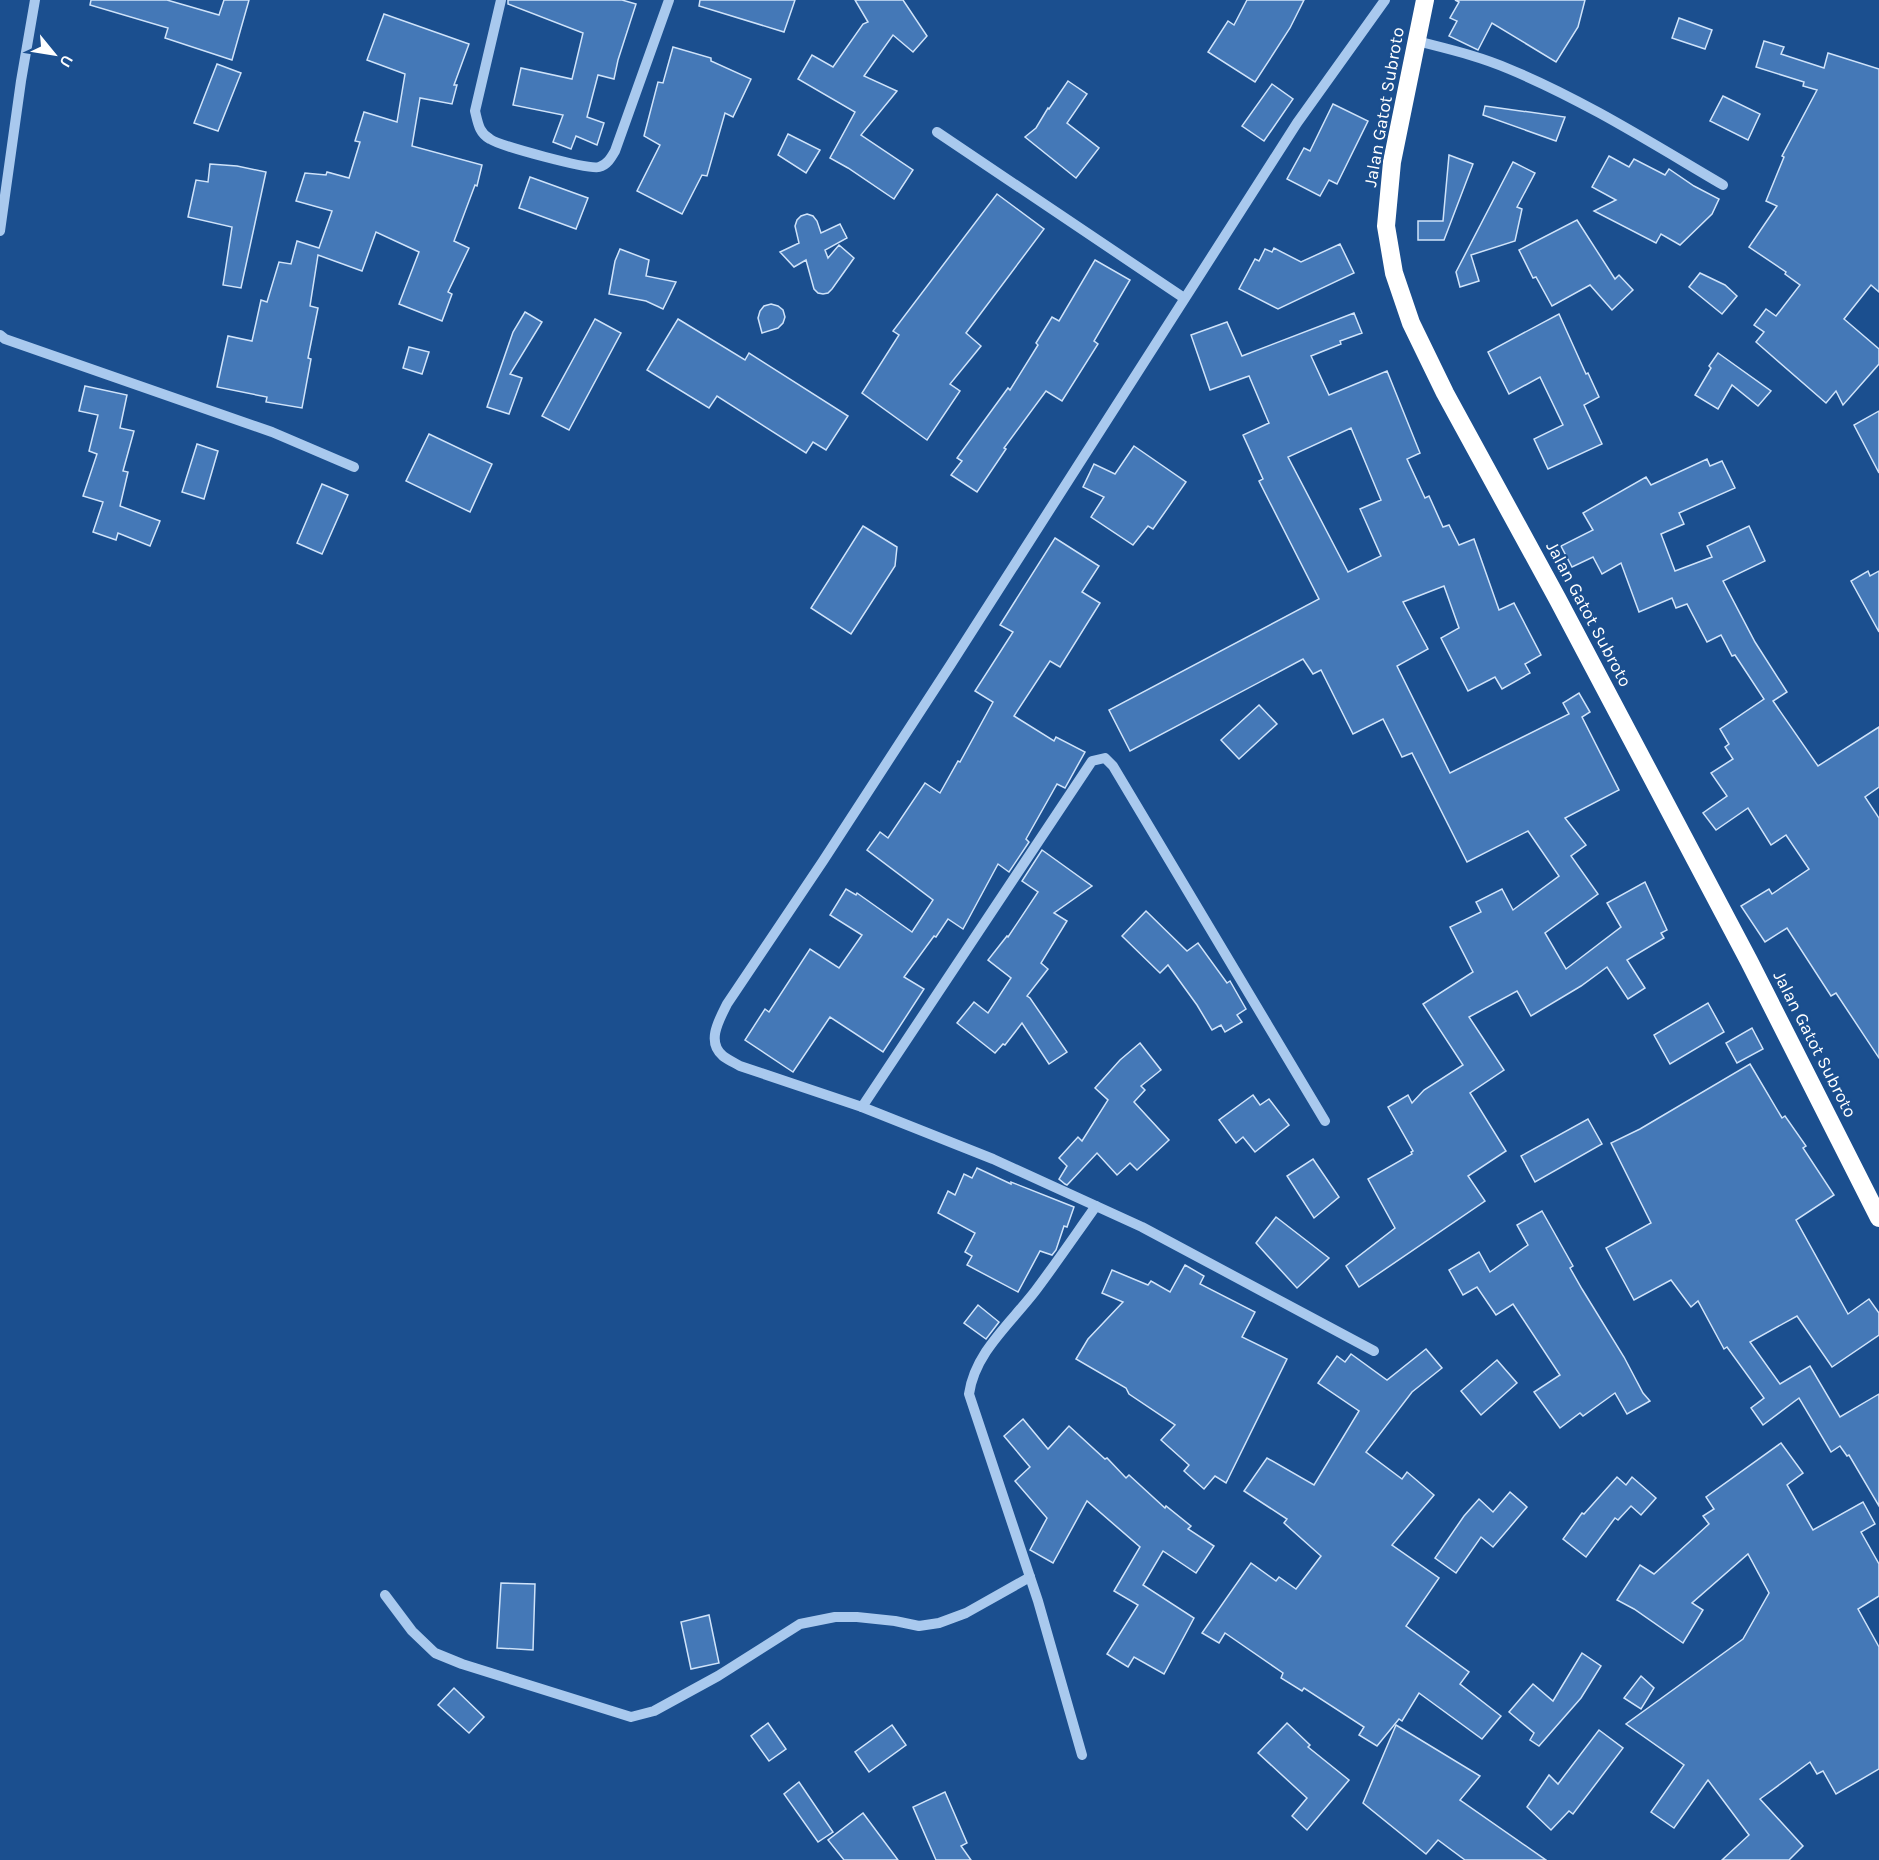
<svg xmlns="http://www.w3.org/2000/svg" width="1879" height="1860" font-family="Karla,sans-serif">
	<style>
		.building { fill: #4478b7; stroke: #cfe3fa; stroke-width: 1.5; fill-rule: evenodd }
		.lines { fill: none; stroke-linecap: round; stroke-linejoin: round }
		.minor { stroke: #a9c9ee; stroke-width: 10 }
		.highway { stroke: #fff; stroke-width: 18 }
		.labels { text-anchor: middle; stroke-width: 4.5; stroke-linejoin: round; paint-order: stroke }
		.street-label { font-size: 18px; fill: #fff; stroke: #1b4f8f }
	</style>
	<rect width="100%" height="100%" fill="#1b4f8f"/>
	<g class="building">
		<polygon points="91,0 167,0 219,15 224,0 249,0 232,60 165,38 168,28 90,5"/>
		<polygon points="508,0 622,0 636,4 618,60 614,79 598,75 587,117 604,123 597,145 576,136 571,149 553,142 563,115 513,105 521,68 572,79 583,33 508,4"/>
		<polygon points="700,0 795,0 784,32 699,6"/>
		<polygon points="855,0 903,0 927,36 913,52 893,35 864,76 897,91 861,135 913,170 894,199 848,168 830,158 855,112 798,79 812,55 833,67 863,24 868,22"/>
		<polygon points="1247,0 1304,0 1290,28 1255,82 1208,52 1228,21 1234,25"/>
		<polygon points="1455,0 1585,0 1578,27 1556,62 1492,23 1478,50 1449,36 1457,21 1450,18 1459,2"/>
		<polygon points="384,14 469,44 454,85 457,85 452,104 420,98 412,146 482,165 477,186 475,185 454,241 469,248 448,292 452,294 442,321 399,304 419,252 376,232 362,271 318,255 310,306 318,308 308,358 311,359 302,408 266,402 267,397 217,387 228,336 252,341 261,300 267,302 279,262 291,264 297,241 319,248 332,211 296,201 305,173 326,175 327,172 349,178 360,142 355,141 364,112 397,122 405,74 367,60"/>
		<polygon points="1679,18 1712,30 1705,49 1672,38"/>
		<polygon points="1764,41 1784,47 1781,54 1824,68 1828,53 1879,69 1879,292 1871,285 1844,319 1879,349 1879,364 1843,405 1836,391 1826,403 1756,342 1764,332 1754,325 1766,309 1776,316 1800,285 1785,274 1786,272 1749,247 1777,206 1766,201 1784,157 1782,156 1817,90 1803,86 1804,82 1756,67"/>
		<polygon points="673,47 711,58 711,61 751,79 733,117 725,113 707,176 702,175 682,214 637,191 660,145 644,136 658,82 663,83"/>
		<polygon points="217,64 241,73 218,131 194,123"/>
		<polygon points="1068,81 1087,94 1067,123 1099,148 1076,178 1025,137 1036,128 1048,108 1049,109"/>
		<polygon points="1272,84 1293,99 1264,141 1242,126"/>
		<polygon points="1723,96 1760,114 1748,140 1710,121"/>
		<polygon points="1333,104 1368,121 1337,184 1329,180 1320,196 1287,179 1304,148 1310,151"/>
		<polygon points="1485,106 1565,117 1556,141 1483,115"/>
		<polygon points="788,134 820,150 806,173 778,155"/>
		<polygon points="1449,155 1473,164 1444,240 1418,240 1418,221 1443,221"/>
		<polygon points="1609,156 1629,167 1634,159 1665,175 1669,169 1694,186 1719,199 1712,214 1680,245 1661,234 1656,243 1594,211 1616,200 1592,187"/>
		<polygon points="1513,162 1535,173 1517,207 1522,209 1515,241 1471,255 1479,281 1460,287 1456,272"/>
		<polygon points="210,164 237,166 266,172 241,288 223,285 232,227 188,217 196,180 208,182"/>
		<polygon points="530,177 588,198 576,229 519,208"/>
		<polygon points="997,194 1044,229 966,333 981,346 950,384 960,391 927,440 862,393 899,335 893,331"/>
		<polygon points="807,214 813,216 817,221 821,233 840,224 847,238 825,250 828,258 839,245 854,258 832,289 828,293 823,294 818,293 814,289 806,260 794,267 780,252 799,243 795,226 797,220 801,216"/>
		<polygon points="1577,220 1615,279 1619,275 1633,290 1612,310 1590,285 1552,306 1536,277 1533,278 1519,250"/>
		<polygon points="1340,244 1354,273 1278,309 1239,289 1255,259 1259,261 1265,249 1272,252 1274,248 1301,262"/>
		<polygon points="620,249 649,260 646,276 676,282 663,309 646,301 609,294 615,261"/>
		<polygon points="1095,260 1130,280 1094,341 1098,344 1062,401 1046,391 1004,448 1006,449 977,492 951,475 962,461 957,458 1008,388 1010,390 1038,345 1036,343 1052,317 1059,321"/>
		<polygon points="1700,273 1725,285 1737,296 1722,314 1689,287"/>
		<polygon points="771,304 778,306 783,310 785,317 783,323 778,328 762,333 758,318 760,311 764,306"/>
		<polygon points="525,312 542,322 510,374 522,378 509,414 487,407 513,332"/>
		<path d="M1354,313L1362,333L1340,341L1341,344L1311,356L1329,395L1387,371L1420,453L1407,459L1425,498L1429,496L1443,527L1449,525L1459,545L1474,539L1499,610L1514,603L1541,655L1525,664L1530,673L1502,689L1495,677L1468,691L1441,638L1459,628L1444,586L1403,602L1428,649L1397,666L1450,773L1569,714L1563,703L1579,693L1590,712L1582,717L1619,790L1565,818L1586,845L1571,856L1598,894L1545,933L1566,969L1621,927L1607,903L1645,882L1667,930L1661,933L1664,938L1627,960L1645,988L1628,999L1607,967L1581,986L1531,1016L1517,991L1469,1017L1504,1070L1470,1093L1506,1151L1468,1176L1485,1201L1359,1287L1346,1266L1395,1228L1368,1179L1412,1154L1411,1152L1413,1151L1388,1107L1408,1095L1412,1103L1424,1090L1463,1065L1423,1004L1473,972L1450,927L1481,912L1476,902L1502,889L1513,910L1559,876L1528,831L1467,862L1412,753L1402,757L1383,719L1353,734L1321,670L1313,674L1303,659L1130,751L1109,710L1319,599L1259,481L1263,479L1243,435L1269,423L1249,376L1210,390L1191,335L1227,322L1242,356ZM1351,428L1381,500L1360,509L1381,556L1348,572L1288,457Z"/>
		<polygon points="1559,314 1586,374 1588,373 1599,397 1584,405 1602,444 1548,469 1534,439 1563,425 1540,377 1509,394 1488,352"/>
		<polygon points="595,319 621,333 569,430 542,416"/>
		<polygon points="678,319 745,360 749,353 848,416 826,450 813,442 806,453 717,396 709,408 647,370"/>
		<polygon points="409,347 429,352 422,374 403,368"/>
		<polygon points="1718,353 1771,391 1758,406 1732,385 1718,409 1695,395 1711,368 1709,366"/>
		<polygon points="85,386 127,395 120,428 134,431 123,471 128,472 120,506 160,521 150,546 118,533 116,540 93,532 103,502 83,496 97,454 89,451 98,415 79,411"/>
		<polygon points="1879,411 1879,473 1854,425"/>
		<polygon points="429,434 492,464 470,512 406,481"/>
		<polygon points="197,444 218,451 204,499 182,492"/>
		<polygon points="1134,446 1186,482 1153,529 1148,526 1133,545 1091,517 1104,497 1083,487 1094,464 1115,474"/>
		<polygon points="1707,459 1710,466 1722,461 1735,488 1679,513 1684,524 1661,534 1675,571 1712,557 1707,546 1749,526 1765,561 1723,581 1755,642 1787,692 1773,701 1818,766 1879,727 1879,787 1865,797 1879,818 1879,1058 1836,993 1831,996 1787,928 1765,942 1741,906 1769,889 1772,894 1809,869 1786,835 1771,845 1748,808 1716,830 1703,813 1727,796 1711,773 1733,759 1725,747 1729,744 1720,729 1764,699 1735,655 1732,656 1721,635 1707,642 1687,604 1676,608 1672,598 1639,612 1621,563 1602,574 1593,557 1572,567 1561,546 1593,530 1583,513 1646,477 1651,485"/>
		<polygon points="322,484 348,495 322,554 297,543"/>
		<polygon points="863,526 897,547 895,566 851,634 811,608"/>
		<polygon points="1055,538 1099,566 1082,592 1100,603 1060,667 1050,661 1014,716 1054,741 1056,737 1085,752 1065,788 1057,784 1026,839 1029,842 1009,872 998,864 963,929 948,919 936,937 934,936 904,977 924,989 883,1052 830,1017 793,1072 745,1040 765,1009 769,1012 810,949 839,968 862,935 830,915 846,889 856,895 857,893 912,932 933,900 867,850 880,832 888,838 925,783 940,793 958,761 960,762 993,702 975,691 1013,632 1000,625"/>
		<polygon points="1868,571 1870,576 1879,571 1879,632 1851,581"/>
		<polygon points="1259,705 1277,724 1239,759 1221,740"/>
		<polygon points="1042,850 1092,886 1054,913 1067,921 1041,963 1048,969 1027,996 1030,998 1067,1052 1049,1064 1022,1023 1005,1045 1003,1044 995,1053 957,1023 974,1002 988,1013 1011,978 988,960 1007,936 1008,937 1038,892 1022,881"/>
		<polygon points="1146,911 1187,951 1198,943 1227,983 1230,981 1246,1009 1237,1015 1242,1022 1225,1032 1221,1025 1212,1030 1197,1005 1168,965 1160,973 1122,936"/>
		<polygon points="1708,1003 1724,1032 1670,1064 1654,1035"/>
		<polygon points="1752,1028 1763,1049 1737,1063 1726,1043"/>
		<polygon points="1140,1043 1161,1070 1141,1086 1145,1090 1134,1102 1169,1140 1137,1170 1130,1163 1117,1175 1097,1153 1067,1185 1065,1184 1059,1179 1067,1166 1059,1158 1078,1137 1082,1141 1108,1100 1095,1088 1120,1060"/>
		<polygon points="1750,1064 1782,1118 1785,1116 1806,1146 1803,1148 1834,1195 1796,1220 1848,1314 1869,1299 1879,1313 1879,1335 1832,1367 1797,1316 1750,1342 1780,1384 1810,1366 1840,1417 1879,1394 1879,1506 1849,1455 1847,1456 1840,1446 1831,1452 1799,1398 1763,1425 1751,1408 1764,1398 1727,1347 1724,1349 1698,1301 1691,1307 1671,1280 1634,1300 1606,1248 1651,1223 1611,1143 1640,1129"/>
		<polygon points="1253,1095 1260,1105 1269,1099 1289,1125 1255,1152 1243,1137 1236,1143 1219,1120"/>
		<polygon points="1588,1119 1602,1144 1535,1182 1521,1156"/>
		<polygon points="1313,1159 1339,1197 1314,1218 1287,1176"/>
		<polygon points="977,1168 1011,1184 1011,1182 1074,1207 1067,1227 1064,1226 1056,1250 1052,1255 1040,1251 1018,1292 967,1265 972,1256 965,1252 975,1233 938,1213 948,1191 955,1195 964,1174 972,1178"/>
		<polygon points="1542,1211 1573,1266 1570,1268 1582,1289 1624,1357 1643,1393 1650,1401 1627,1414 1615,1393 1583,1416 1580,1413 1560,1428 1534,1392 1560,1375 1513,1304 1496,1315 1477,1287 1463,1295 1449,1270 1479,1252 1490,1272 1528,1245 1517,1225"/>
		<polygon points="1276,1217 1329,1258 1297,1288 1256,1243"/>
		<polygon points="1185,1265 1204,1276 1200,1284 1255,1312 1242,1337 1287,1359 1226,1483 1215,1476 1204,1489 1184,1471 1189,1465 1161,1440 1175,1425 1129,1394 1126,1388 1076,1359 1088,1339 1123,1302 1102,1293 1112,1270 1148,1285 1151,1281 1170,1292"/>
		<polygon points="978,1305 999,1322 986,1339 964,1323"/>
		<polygon points="1426,1349 1442,1368 1412,1392 1366,1452 1402,1479 1407,1472 1434,1495 1392,1545 1439,1578 1406,1626 1469,1672 1460,1684 1501,1716 1482,1739 1419,1693 1402,1721 1399,1719 1377,1746 1359,1735 1364,1727 1304,1688 1302,1691 1281,1678 1283,1673 1225,1633 1219,1643 1202,1633 1251,1563 1276,1581 1279,1577 1296,1589 1321,1556 1284,1523 1287,1519 1244,1491 1267,1458 1314,1485 1359,1411 1318,1383 1337,1356 1345,1362 1351,1354 1387,1380"/>
		<polygon points="1497,1360 1517,1383 1481,1415 1461,1391"/>
		<polygon points="1023,1419 1048,1449 1069,1426 1105,1459 1107,1458 1126,1478 1129,1475 1165,1508 1166,1506 1191,1526 1188,1529 1214,1546 1196,1573 1163,1551 1143,1585 1194,1618 1164,1674 1134,1657 1128,1667 1107,1654 1138,1605 1114,1591 1140,1547 1087,1501 1053,1563 1030,1550 1047,1518 1015,1481 1030,1467 1004,1436"/>
		<polygon points="1781,1443 1803,1473 1787,1485 1813,1530 1863,1502 1875,1524 1861,1532 1879,1564 1879,1596 1858,1609 1879,1647 1879,1769 1836,1794 1823,1771 1817,1774 1810,1762 1760,1799 1803,1846 1789,1860 1722,1860 1749,1835 1708,1780 1674,1828 1651,1812 1684,1765 1626,1724 1743,1639 1769,1593 1748,1554 1692,1603 1703,1610 1683,1643 1634,1609 1617,1600 1640,1565 1654,1574 1709,1524 1703,1516 1714,1509 1706,1497"/>
		<polygon points="1617,1477 1626,1485 1632,1477 1656,1498 1641,1515 1631,1506 1618,1520 1615,1518 1586,1557 1563,1539 1582,1513 1584,1514"/>
		<polygon points="1510,1492 1527,1507 1493,1547 1481,1537 1456,1573 1435,1558 1464,1516 1479,1499 1493,1512"/>
		<polygon points="501,1583 535,1584 533,1650 497,1648"/>
		<polygon points="709,1615 719,1663 691,1669 681,1622"/>
		<polygon points="1582,1653 1601,1666 1581,1698 1539,1746 1530,1740 1534,1733 1509,1712 1533,1684 1553,1701"/>
		<polygon points="1641,1676 1654,1688 1641,1709 1624,1698"/>
		<polygon points="454,1688 484,1717 469,1733 438,1705"/>
		<polygon points="768,1723 786,1749 769,1761 751,1736"/>
		<polygon points="1287,1723 1310,1745 1308,1747 1349,1780 1307,1830 1292,1816 1307,1798 1258,1753"/>
		<polygon points="892,1725 906,1745 869,1772 855,1752"/>
		<polygon points="1396,1725 1480,1776 1460,1800 1546,1860 1465,1860 1438,1840 1426,1854 1363,1803"/>
		<polygon points="1599,1730 1623,1748 1573,1814 1569,1811 1551,1830 1527,1807 1549,1775 1558,1784"/>
		<polygon points="799,1782 833,1832 818,1842 784,1794"/>
		<polygon points="945,1792 967,1843 961,1846 971,1860 936,1860 913,1807"/>
		<polygon points="863,1813 898,1860 844,1860 828,1840"/>
	</g>
	<g class="lines">
		<g class="minor">
			<path d="M501,0L475,111C478,123 479,133 490,139C500,146 589,170 599,167C607,165 611,158 615,151L669,0"/>
			<path d="M1417,41C1448,49 1479,56 1509,69C1584,100 1653,144 1723,185"/>
			<polyline points="937,132 1184,298"/>
			<polyline points="0,231 21,81 35,0"/>
			<polyline points="0,335 5,339 272,432 354,467"/>
			<polyline points="862,1107 1092,761 1105,758 1113,766 1325,1121"/>
			<path d="M1374,1351L1142,1227L993,1159L862,1107L740,1066C735,1063 728,1060 723,1056C706,1042 719,1020 727,1004L823,861L951,664L1297,123L1385,0"/>
			<polyline points="385,1595 412,1631 435,1653 462,1664 631,1717 654,1711 718,1676 800,1624 835,1617 857,1617 895,1621 919,1626 939,1623 966,1613 1030,1577"/>
			<path d="M1082,1755L1038,1601L969,1394C975,1352 1011,1323 1036,1290C1057,1262 1076,1234 1096,1206"/>
		</g>
		<polyline class="highway" points="1425,0 1392,162 1386,226 1394,273 1411,323 1445,393 1557,598 1749,961 1879,1218"/>
	</g>
	<g class="labels">
		<g class="street-label">
			<text transform="translate(1384 107) rotate(-80)" y="6">Jalan Gatot Subroto</text>
			<text transform="translate(1589 614) rotate(62)" y="6">Jalan Gatot Subroto</text>
			<text transform="translate(1815 1044) rotate(63)" y="6">Jalan Gatot Subroto</text>
		</g>
	</g>
	<g transform="translate(54 54) rotate(120)" stroke="#1b4f8f" stroke-width="4.5" paint-order="stroke">
	<path d="M0-4.5L10 22L0 15L-10 22Z" fill="#ffffff"/>
	<text y="-9" font-size="16" font-weight="bold" text-anchor="middle" fill="#ffffff">U</text>
	</g>
</svg>
